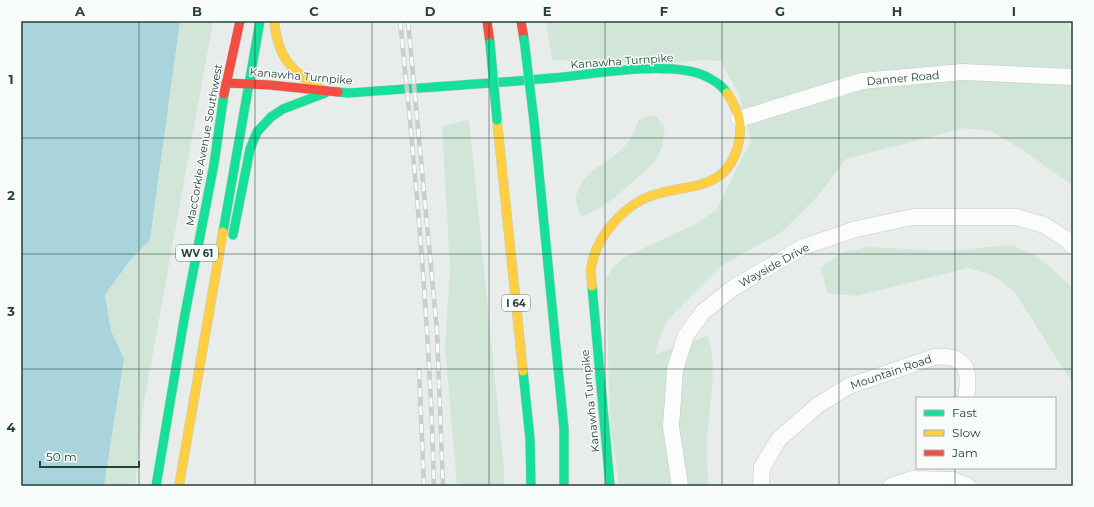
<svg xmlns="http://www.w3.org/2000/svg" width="1094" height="507" font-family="Montserrat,sans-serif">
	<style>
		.green { fill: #d1e6d8 }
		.water { fill: #a9d4db }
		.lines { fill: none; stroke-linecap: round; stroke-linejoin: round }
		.street-casing { stroke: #c5cac8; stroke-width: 17 }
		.fast-casing { stroke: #c3cbc8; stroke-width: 10 }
		.slow-casing { stroke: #c3cbc8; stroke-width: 10 }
		.jam-casing { stroke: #c3cbc8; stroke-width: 10 }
		.street { stroke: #fcfcfc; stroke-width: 16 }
		.fast { stroke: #16e098; stroke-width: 9 }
		.slow { stroke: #ffcf43; stroke-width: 9 }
		.jam { stroke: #f24e42; stroke-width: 9 }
		.rail-casing { stroke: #c9cdcc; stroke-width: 4.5 }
		.rail { stroke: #f7fbf9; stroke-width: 3; stroke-dasharray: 9; stroke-linecap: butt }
		.fast-bridge-casing { stroke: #c3ccc9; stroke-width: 10; stroke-linecap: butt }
		.fast-bridge { stroke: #16e098; stroke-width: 9 }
		.grid { fill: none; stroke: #24423a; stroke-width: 1; stroke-opacity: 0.55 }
		.labels { text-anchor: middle; stroke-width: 3; stroke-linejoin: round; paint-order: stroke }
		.shield { fill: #f7fbf9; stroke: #637a73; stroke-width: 1 }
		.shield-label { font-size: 10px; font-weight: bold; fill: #24423a }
		.street-label { font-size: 11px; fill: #24423a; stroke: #f7fbf9 }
		.neatline { fill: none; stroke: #24423a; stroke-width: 1.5 }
		.grid-label { font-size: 13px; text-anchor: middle; font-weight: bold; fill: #24423a }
	</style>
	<rect width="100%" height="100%" fill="#e8edeb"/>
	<g class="green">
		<polygon points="180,21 213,21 144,403 135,486 104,486 124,359 111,331 105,295 131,259 150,240"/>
		<path d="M546,21H1069V27L1073,36V186L1024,151L991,131L965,128L846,159L817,197L782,232L721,266L694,293L668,320L661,334L655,354L708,336C718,369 710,403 707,437C706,453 707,470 709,486H619L610,420L606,279L613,267L625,257L695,224L716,210L751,141L739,95L721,61L700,60L663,64L552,60Z"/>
		<path d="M655,115L665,128L662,148L653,164L613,199L598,209L581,217C579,211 576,204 576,198C579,173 606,164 622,149C631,141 635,129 639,119Z"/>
		<polygon points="469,120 504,470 504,486 457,486 445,347 450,269 442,126"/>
		<polygon points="1012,245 1038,257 1073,288 1073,384 1014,291 994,276 968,268 856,296 827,293 821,267 842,252 869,247 946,251"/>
	</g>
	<polygon class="water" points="21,21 180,21 150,240 131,259 105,295 111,331 124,359 104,486 21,486"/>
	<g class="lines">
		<g class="street-casing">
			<g id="street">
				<polyline points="739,119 862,81 962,72 1073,77"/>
				<polyline points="680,486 671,427 675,369 686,335 703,312 733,288 803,247 856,229 913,217 1016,217 1044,225 1066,239 1073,246"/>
				<path d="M761,486L762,467L779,439L818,405L849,386L934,357C966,354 971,369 966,398"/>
				<polyline points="891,486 912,479 953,480 968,486"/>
			</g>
		</g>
		<g class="fast-casing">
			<g id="fast">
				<path d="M338,92L348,93C416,88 485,84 553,78C596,74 646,64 689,71C702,73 720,82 727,93"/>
				<polyline points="534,121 564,429 564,486"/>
				<polyline points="223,232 260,21"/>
				<polyline points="233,235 250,149 257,132 271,117 283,109 325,93"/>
				<polyline points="592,286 610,486"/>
				<polyline points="523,371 530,439 531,486"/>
				<polyline points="156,486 185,314 214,164 224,94"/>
			</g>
		</g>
		<g class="slow-casing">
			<g id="slow">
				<path d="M274,21C278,57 290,71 321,89"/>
				<polyline points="497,120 523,371"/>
				<path d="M592,286C592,281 590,274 591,268C596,236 626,202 657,194C677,188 699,188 716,178C735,167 743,139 739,118C737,109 732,101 727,93"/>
				<polyline points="179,486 223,232"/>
			</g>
		</g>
		<g class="jam-casing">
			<g id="jam">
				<polyline points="487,21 490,43"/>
				<polyline points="521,21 524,39"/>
				<polyline points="226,83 270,85 338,92"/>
				<polyline points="224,94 240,21"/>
			</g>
		</g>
		<use href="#street" class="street"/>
		<use href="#fast" class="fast"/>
		<use href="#slow" class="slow"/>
		<use href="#jam" class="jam"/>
		<g class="rail-casing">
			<g id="rail">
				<path d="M400,21C416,176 430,330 434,486"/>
				<polyline points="408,21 437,331 443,486"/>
				<polyline points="419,370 424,486"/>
			</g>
		</g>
		<use href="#rail" class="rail"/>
		<g class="fast-bridge-casing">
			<g id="fast-bridge">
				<polyline points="524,39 534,121"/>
				<polyline points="490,43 497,120"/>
			</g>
		</g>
		<use href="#fast-bridge" class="fast-bridge"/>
	</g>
	<path class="grid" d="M139,21V486M255,21V486M372,21V486M489,21V486M605,21V486M722,21V486M839,21V486M955,21V398M21,138H1073M21,254H1073M21,369H1073M955,468V486"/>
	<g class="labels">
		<g class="shield">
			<rect x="176" y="245" width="42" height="16" rx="3"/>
			<rect x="502" y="295" width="28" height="16" rx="3"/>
		</g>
		<g class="shield-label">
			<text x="197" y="257">WV 61</text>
			<text x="516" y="307">I 64</text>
		</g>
		<g class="street-label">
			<text transform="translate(622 61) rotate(-4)" y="4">Kanawha Turnpike</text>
			<text transform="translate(301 76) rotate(5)" y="4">Kanawha Turnpike</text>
			<text transform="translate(903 78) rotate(-5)" y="4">Danner Road</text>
			<text transform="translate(204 145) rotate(-80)" y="4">MacCorkle Avenue Southwest</text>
			<text transform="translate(774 265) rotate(-29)" y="4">Wayside Drive</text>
			<text transform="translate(891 372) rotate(-19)" y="4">Mountain Road</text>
			<text transform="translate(590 401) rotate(-96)" y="4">Kanawha Turnpike</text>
		</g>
	</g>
	<rect width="1094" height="507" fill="none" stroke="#f7fbf9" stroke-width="44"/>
	<rect x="916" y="397" width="140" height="72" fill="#f7fbf9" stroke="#a3b1ad"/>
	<rect x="924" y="410" width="20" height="6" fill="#16e098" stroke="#a3b1ad"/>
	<text x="952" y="417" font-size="12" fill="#24423a">Fast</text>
	<rect x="924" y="430" width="20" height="6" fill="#ffcf43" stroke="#a3b1ad"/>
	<text x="952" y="437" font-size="12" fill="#24423a">Slow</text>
	<rect x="924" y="450" width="20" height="6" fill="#f24e42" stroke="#a3b1ad"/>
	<text x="952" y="457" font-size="12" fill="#24423a">Jam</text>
	<path d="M40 461v6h99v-6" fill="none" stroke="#24423a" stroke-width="2"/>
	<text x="46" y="461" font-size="12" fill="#24423a" stroke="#f7fbf9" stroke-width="3" paint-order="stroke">50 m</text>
	<rect x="22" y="22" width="1050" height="463" class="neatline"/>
	<g class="grid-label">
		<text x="80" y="16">A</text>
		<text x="197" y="16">B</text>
		<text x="314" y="16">C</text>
		<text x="430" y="16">D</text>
		<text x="547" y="16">E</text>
		<text x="664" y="16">F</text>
		<text x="780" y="16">G</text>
		<text x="897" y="16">H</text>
		<text x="1014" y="16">I</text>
		<text x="11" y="84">1</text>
		<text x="11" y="200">2</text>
		<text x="11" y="316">3</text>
		<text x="11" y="432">4</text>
	</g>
</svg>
